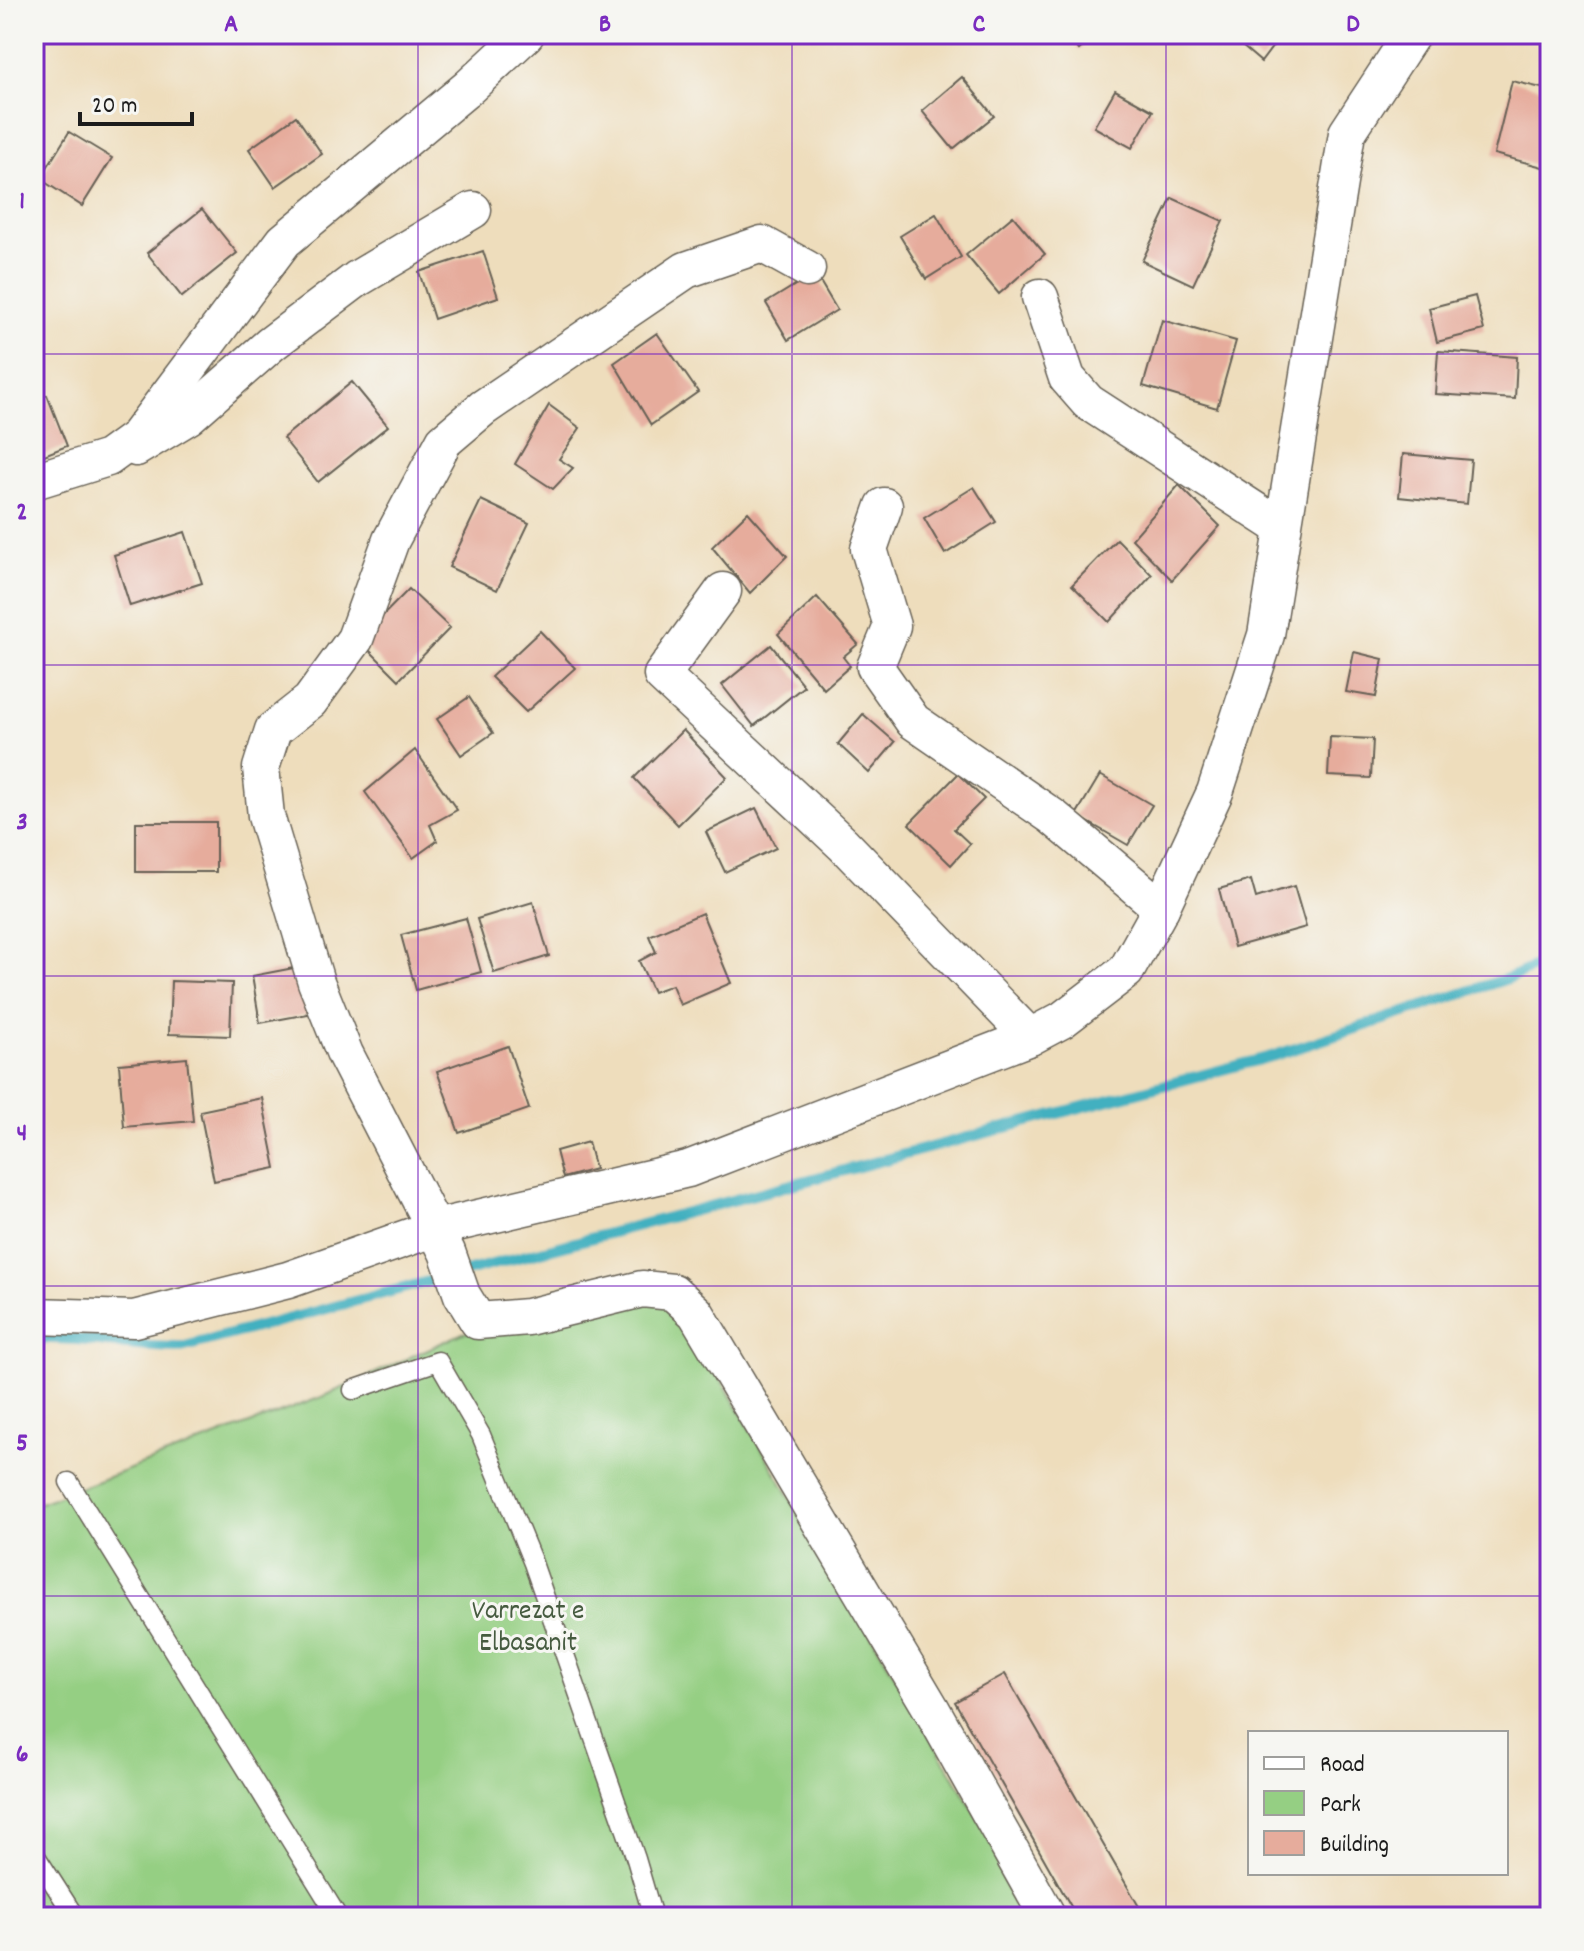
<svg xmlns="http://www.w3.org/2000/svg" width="1584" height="1951" font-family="Dekko,sans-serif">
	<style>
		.green { fill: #95cf83; stroke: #587650; stroke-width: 2 }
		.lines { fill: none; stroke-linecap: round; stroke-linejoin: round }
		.stream { stroke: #43b0c0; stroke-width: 11 }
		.building { fill: #e6ac9c }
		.service-casing { stroke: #666054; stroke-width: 21 }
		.minor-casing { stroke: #666054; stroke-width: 39 }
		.service { stroke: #fff; stroke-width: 18 }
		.minor { stroke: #fff; stroke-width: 36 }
		.grid { fill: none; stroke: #7b2cbf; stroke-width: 2; stroke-opacity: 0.55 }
		.labels { text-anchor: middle; stroke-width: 6; stroke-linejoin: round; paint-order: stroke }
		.park-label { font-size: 28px; fill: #465b40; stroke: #f6f6f2 }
		.neatline { fill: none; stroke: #7b2cbf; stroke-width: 3 }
		.grid-label { font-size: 26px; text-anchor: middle; font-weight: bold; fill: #7b2cbf }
	</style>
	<rect width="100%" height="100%" fill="#f6f6f2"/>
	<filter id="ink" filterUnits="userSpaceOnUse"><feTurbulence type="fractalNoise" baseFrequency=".0125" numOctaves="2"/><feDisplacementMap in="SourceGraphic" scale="16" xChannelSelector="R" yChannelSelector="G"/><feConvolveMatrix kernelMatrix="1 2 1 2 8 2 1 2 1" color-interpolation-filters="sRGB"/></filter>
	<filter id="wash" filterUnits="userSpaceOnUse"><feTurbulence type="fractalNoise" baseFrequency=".006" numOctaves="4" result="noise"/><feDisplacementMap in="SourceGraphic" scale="32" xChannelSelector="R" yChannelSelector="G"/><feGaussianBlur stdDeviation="1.8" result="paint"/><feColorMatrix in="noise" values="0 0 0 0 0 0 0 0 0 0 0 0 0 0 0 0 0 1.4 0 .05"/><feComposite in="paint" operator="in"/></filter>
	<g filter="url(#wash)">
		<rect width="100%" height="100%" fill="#eeddbc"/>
		<polygon class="green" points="674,1299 1036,1917 34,1917 34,1505 327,1395 463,1333"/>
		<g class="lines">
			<path class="stream" d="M34,1339C86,1336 131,1349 183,1347L1273,1056L1512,977L1550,960"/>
		</g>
		<g id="blocks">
			<g class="building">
				<polygon points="1065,34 1097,34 1079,50"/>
				<polygon points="1228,34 1282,34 1261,62"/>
				<polygon points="962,77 994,116 953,149 922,111"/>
				<polygon points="1512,81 1550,90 1550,169 1494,154"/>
				<polygon points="1115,90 1153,111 1132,148 1094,127"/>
				<polygon points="296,116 322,154 275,187 249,149"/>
				<polygon points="69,132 112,158 82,206 40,179"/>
				<polygon points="1172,198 1223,221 1193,285 1142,261"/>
				<polygon points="202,209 237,253 182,297 147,253"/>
				<polygon points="936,214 961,257 926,279 900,236"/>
				<polygon points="1013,216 1045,254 999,294 966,255"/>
				<polygon points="483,251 498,297 434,319 419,272"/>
				<polygon points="815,273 837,310 788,340 766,303"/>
				<polygon points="1475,296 1484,330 1437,342 1429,308"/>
				<polygon points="1162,320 1236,341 1217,408 1143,386"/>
				<polygon points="657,333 698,392 651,425 614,363"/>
				<polygon points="1438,351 1517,357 1515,399 1435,394"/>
				<polygon points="352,382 388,426 318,482 283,438"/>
				<polygon points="47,395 67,446 34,459 34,400"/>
				<polygon points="549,405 580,428 559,459 573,468 553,489 515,464"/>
				<polygon points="1403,454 1471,460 1467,504 1399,497"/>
				<polygon points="1179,485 1220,526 1172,580 1132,539"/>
				<polygon points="974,487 996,522 945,554 924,518"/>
				<polygon points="481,500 529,523 497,590 449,567"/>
				<polygon points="748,512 787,556 750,593 712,547"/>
				<polygon points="185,532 202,583 130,606 114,555"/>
				<polygon points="1117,539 1152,575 1109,622 1072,585"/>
				<polygon points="409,589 450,628 399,680 359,640"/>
				<polygon points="817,597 858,644 843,657 850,666 824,689 778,634"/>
				<polygon points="540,631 575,668 526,712 491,677"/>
				<polygon points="771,645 804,686 754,726 722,685"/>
				<polygon points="1354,652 1383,659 1376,697 1346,692"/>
				<polygon points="469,697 493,733 461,755 437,719"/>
				<polygon points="863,714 895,742 869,773 838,744"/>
				<polygon points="683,730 727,777 678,825 634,778"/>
				<polygon points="1330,737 1373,739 1371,778 1328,776"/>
				<polygon points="415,750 457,810 430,825 437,841 413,858 365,792"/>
				<polygon points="958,774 984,799 954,829 970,844 951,865 909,824"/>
				<polygon points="1100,775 1152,805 1128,845 1076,815"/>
				<polygon points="756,808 776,848 725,872 706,832"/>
				<rect x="136" y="822" width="80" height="50"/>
				<polygon points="1251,880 1256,898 1294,886 1306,927 1234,947 1219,889"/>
				<polygon points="533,902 549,956 494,973 477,919"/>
				<polygon points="702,913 731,983 680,1005 672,985 653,992 639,961 656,952 649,936"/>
				<polygon points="466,918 481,972 416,990 401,935"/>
				<polygon points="299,967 308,1014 260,1023 252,976"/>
				<polygon points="171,981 232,983 230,1036 169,1034"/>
				<polygon points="508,1046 529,1109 459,1133 437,1071"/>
				<polygon points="187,1058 193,1121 124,1127 119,1064"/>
				<polygon points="262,1098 276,1168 214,1181 200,1111"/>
				<polygon points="588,1142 595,1169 563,1178 556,1151"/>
				<polygon points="1005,1674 1145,1917 1077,1917 955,1702"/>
			</g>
		</g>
	</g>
	<g filter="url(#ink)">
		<use href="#blocks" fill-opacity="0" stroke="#666054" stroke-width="2"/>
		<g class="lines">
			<g class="service-casing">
				<g id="service">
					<polyline points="353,1390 438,1361 481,1435 533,1563 636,1859 653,1917"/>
					<polyline points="69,1482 338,1917"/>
					<polyline points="34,1853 75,1917"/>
				</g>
			</g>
			<g class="minor-casing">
				<g id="minor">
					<polyline points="807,269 762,244 686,270 483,408 444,441 391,540 355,639 310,701 273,730 261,768 266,816 316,982 345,1054 447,1252 462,1295 478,1321 528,1317 642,1289 673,1292 696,1313 932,1710 1048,1917"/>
					<polyline points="1040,297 1067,378 1088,402 1282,528"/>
					<polyline points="136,448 189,416 271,344 357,279 473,210"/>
					<polyline points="34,481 108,458 137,437 284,241 469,87 526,34"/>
					<polyline points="884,506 869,549 892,626 875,667 913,721 1053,817 1161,908"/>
					<polyline points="723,591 662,675 843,844 1030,1037"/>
					<polyline points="34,1316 134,1319 288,1280 435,1228 688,1169 1030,1037 1062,1020 1126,971 1161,908 1215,792 1266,635 1347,133 1412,34"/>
				</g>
			</g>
			<use href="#service" class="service"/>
			<use href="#minor" class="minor"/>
		</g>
	</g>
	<path class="grid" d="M418,34V1917M792,34V1917M1166,34V1917M34,354H1550M34,665H1550M34,976H1550M34,1286H1550M34,1596H1550"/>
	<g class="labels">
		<g class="park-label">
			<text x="528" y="1618">Varrezat e<tspan x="528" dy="32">Elbasanit</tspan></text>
		</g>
	</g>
	<rect width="1584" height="1951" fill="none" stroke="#f6f6f2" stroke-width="88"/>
	<rect x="1248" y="1731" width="260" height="144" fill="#f6f6f2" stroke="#9f9f9c" stroke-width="2"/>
	<rect x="1264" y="1757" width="40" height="12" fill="#ffffff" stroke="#9f9f9c" stroke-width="2"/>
	<text x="1320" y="1771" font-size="24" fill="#1c1c1c">Road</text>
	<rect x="1264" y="1791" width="40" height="24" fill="#95cf83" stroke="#9f9f9c" stroke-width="2"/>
	<text x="1320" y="1811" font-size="24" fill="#1c1c1c">Park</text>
	<rect x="1264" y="1831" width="40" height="24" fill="#e6ac9c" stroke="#9f9f9c" stroke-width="2"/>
	<text x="1320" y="1851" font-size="24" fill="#1c1c1c">Building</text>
	<path d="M80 112v12h112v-12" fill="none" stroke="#1c1c1c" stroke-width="4"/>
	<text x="92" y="112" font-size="24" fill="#1c1c1c" stroke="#f6f6f2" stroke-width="6" paint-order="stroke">20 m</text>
	<rect x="44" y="44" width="1496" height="1863" class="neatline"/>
	<g class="grid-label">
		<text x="231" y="31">A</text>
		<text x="605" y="31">B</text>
		<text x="979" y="31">C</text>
		<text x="1353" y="31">D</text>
		<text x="22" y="208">1</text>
		<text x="22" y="519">2</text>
		<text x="22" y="829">3</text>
		<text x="22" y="1140">4</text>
		<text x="22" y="1450">5</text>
		<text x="22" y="1761">6</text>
	</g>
</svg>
